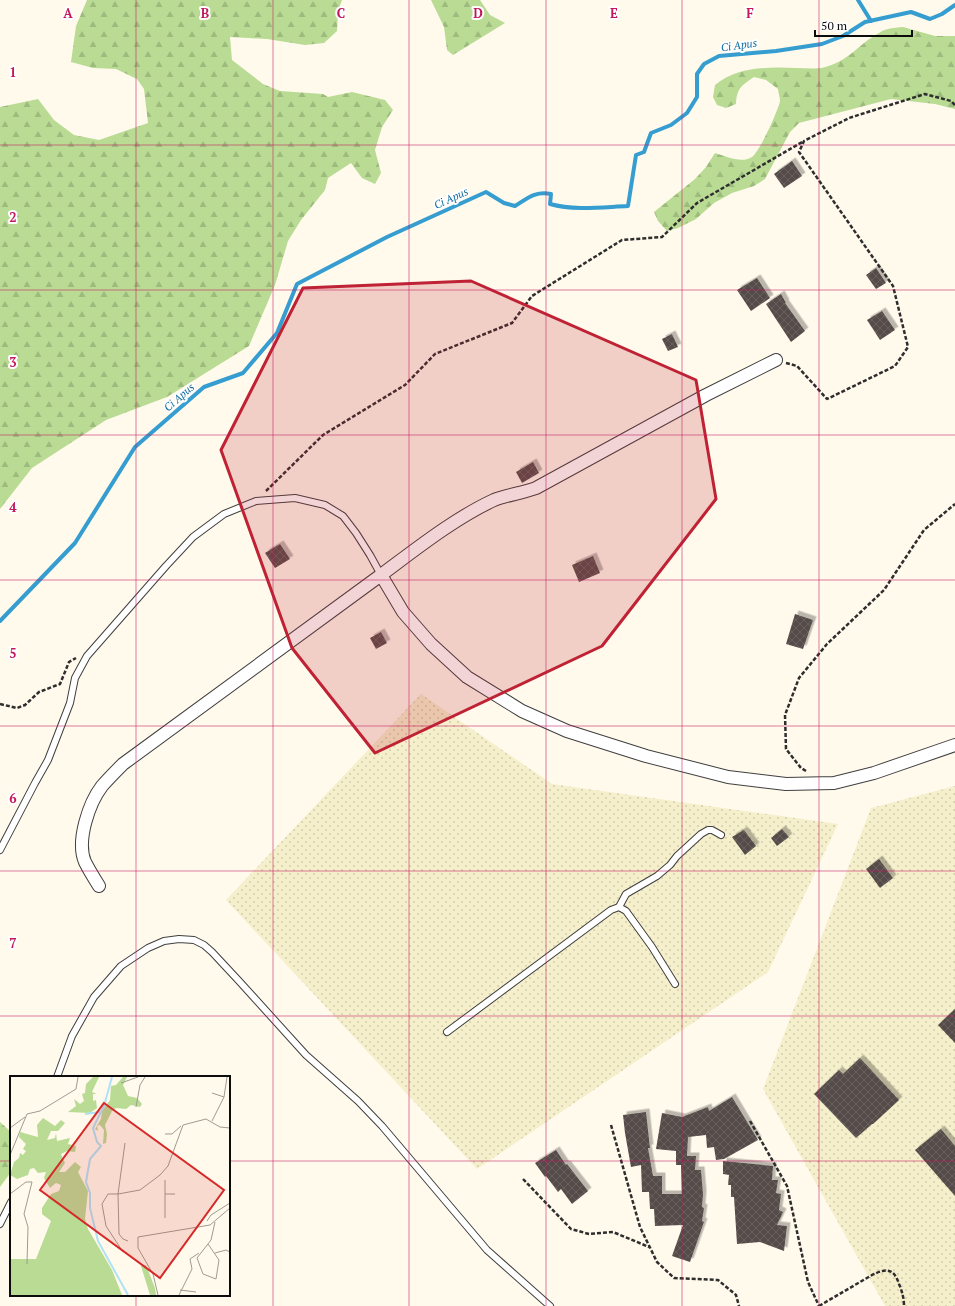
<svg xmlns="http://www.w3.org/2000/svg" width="955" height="1306" font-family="'PT Serif',serif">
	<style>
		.farmland { fill: url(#farmland-dots) }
		.forest { fill: url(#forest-firs) }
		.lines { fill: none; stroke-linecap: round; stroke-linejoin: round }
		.stream { stroke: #359dd0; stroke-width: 4 }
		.building { fill: url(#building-cross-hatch); filter: url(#shadow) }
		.lane-casing { stroke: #3f3f3f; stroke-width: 8 }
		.street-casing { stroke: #3f3f3f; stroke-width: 14 }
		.path { stroke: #2e2e2e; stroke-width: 2.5; stroke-dasharray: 4 2; stroke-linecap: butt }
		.lane { stroke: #fff; stroke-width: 6 }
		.street { stroke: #fff; stroke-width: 12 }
		.marked { fill: #bf2234; fill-opacity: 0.2; stroke: #bf2234; stroke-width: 3; stroke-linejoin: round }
		.grid { fill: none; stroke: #c2185b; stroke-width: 1; stroke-opacity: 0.55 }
		.labels { text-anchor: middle; stroke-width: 4; stroke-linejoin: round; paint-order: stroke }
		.water-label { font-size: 11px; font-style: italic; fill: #146da0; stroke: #fff }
		.inset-river { fill: none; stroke: #afe1f7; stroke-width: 2 }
		.inset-road { fill: none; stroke: #9e9b92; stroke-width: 1 }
		.view { fill: #d62828; fill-opacity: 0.15; stroke: #d62828; stroke-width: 2 }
		.inset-edge { fill: none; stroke: #0c0c0c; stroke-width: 2 }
		.grid-label { font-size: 13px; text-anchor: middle; font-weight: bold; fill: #c2185b; stroke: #fff; stroke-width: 4; stroke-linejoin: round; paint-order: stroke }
	</style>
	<defs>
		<pattern id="farmland-dots" width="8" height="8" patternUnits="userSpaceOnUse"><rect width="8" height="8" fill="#f5efcb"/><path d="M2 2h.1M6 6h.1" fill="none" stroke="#d1ccad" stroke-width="1.8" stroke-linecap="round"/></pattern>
		<pattern id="forest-firs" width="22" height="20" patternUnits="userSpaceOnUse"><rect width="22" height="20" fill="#b9db94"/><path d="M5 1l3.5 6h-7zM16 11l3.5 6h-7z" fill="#9ebb7e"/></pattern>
		<pattern id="building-cross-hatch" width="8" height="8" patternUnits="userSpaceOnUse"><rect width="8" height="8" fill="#554c48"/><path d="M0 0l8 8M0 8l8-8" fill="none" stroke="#68615e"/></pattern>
		<filter id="shadow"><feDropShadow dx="3.5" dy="-3.5" stdDeviation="0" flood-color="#0004"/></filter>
	</defs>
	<rect width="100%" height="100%" fill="#fffaec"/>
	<g class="farmland">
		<polygon points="421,694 552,784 838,824 768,972 477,1169 226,900"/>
		<polygon points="955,786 955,1306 885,1306 763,1089 871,808"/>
	</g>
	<g class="forest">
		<polygon points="87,0 342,0 338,11 337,31 324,43 305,45 267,39 230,37 232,60 263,84 280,91 323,94 328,97 352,92 385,100 393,110 382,127 375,150 381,173 375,184 362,178 351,163 328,178 325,190 301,220 288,241 275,285 249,346 167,397 106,420 32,468 0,509 0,107 38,99 54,120 74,135 99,140 148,123 144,89 137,79 116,69 93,68 71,62 76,26"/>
		<polygon points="431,0 480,0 490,15 505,23 453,55 447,50 444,27"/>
		<path d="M903,27L935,36H955V109L935,104L891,99L799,123L790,132L765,179L754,186L732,193L714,203L696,219L678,228L667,231L658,221L654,212L695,179L706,167L715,153C726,156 741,164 752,157C760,151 778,111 780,101C780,97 778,92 778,89L766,80L754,77C741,86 737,88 736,104L726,108L717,105L713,97L715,85C738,66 769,67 797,68C805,68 814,69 822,68C850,61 857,45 879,33C886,28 894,28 903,27Z"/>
		<polygon points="0,1122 11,1132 11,1172 0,1187"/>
	</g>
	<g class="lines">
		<g class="stream">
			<polyline points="858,0 871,21"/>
			<path d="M0,621L75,543L135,447L204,387L243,373L277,333L297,284L387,237L486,192L504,203L515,206C528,198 535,191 551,194L550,204C575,211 603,207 628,206L636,155L644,152L651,133L671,125L687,113L697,97V74L704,64L719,56L776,51L822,44L843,36L865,22L911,12L930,19L942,14L955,5"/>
		</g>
	</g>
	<g class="building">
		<polygon points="792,161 802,176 784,188 774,174"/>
		<polygon points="876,268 886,283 876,289 866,275"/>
		<polygon points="757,278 770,298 751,311 737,290"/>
		<polygon points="781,294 786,303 785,303 805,331 791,342 766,304"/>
		<polygon points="882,311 895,330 880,340 867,320"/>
		<polygon points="672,334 678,347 668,351 662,339"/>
		<polygon points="533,462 539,473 522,483 516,472"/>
		<polygon points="280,544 290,559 275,568 265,553"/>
		<polygon points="593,556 600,573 579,582 572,565"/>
		<polygon points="795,614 813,620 803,649 786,644"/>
		<polygon points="381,632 387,643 376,649 370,638"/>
		<polygon points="782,829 789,837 777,846 771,838"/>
		<polygon points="744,830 756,846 745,855 732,837"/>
		<polygon points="879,859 893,878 880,888 866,869"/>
		<polygon points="955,1009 955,1043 938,1025"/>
		<polygon points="860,1058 899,1100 873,1124 872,1124 856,1138 814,1094 839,1070 843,1074"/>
		<polygon points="732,1097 758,1140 724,1159 716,1160 714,1147 707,1148 706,1135 688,1137 687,1156 696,1156 695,1170 701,1170 703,1194 702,1207 704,1208 702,1221 704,1222 690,1262 672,1256 683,1225 655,1226 654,1209 650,1209 649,1192 642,1192 641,1165 631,1167 625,1133 623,1115 646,1112 650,1148 648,1148 653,1176 662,1176 662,1194 682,1194 681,1165 676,1165 676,1151 656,1149 662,1113 682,1117 708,1107 709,1111"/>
		<polygon points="941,1129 955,1146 955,1196 915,1150"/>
		<polygon points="556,1150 566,1165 567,1164 588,1191 572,1204 561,1189 558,1192 546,1176 545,1177 535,1163"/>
		<polygon points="723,1161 773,1166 772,1180 778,1180 776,1193 781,1194 779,1210 783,1212 777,1225 787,1226 784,1251 760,1242 737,1244 734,1197 731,1197 731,1185 728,1185 729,1175 723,1174"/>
	</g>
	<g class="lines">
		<g class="lane-casing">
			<g id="lane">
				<polyline points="0,850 35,783 48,760 70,703 75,678 87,656 166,566 193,537 224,514 256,501 295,498 325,505 343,516 356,533 370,555 381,575"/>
				<polyline points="619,907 626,894 657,876 670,865 677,856 701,834 708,830 712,830 721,835"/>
				<polyline points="447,1032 611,910 619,907 626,911 652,947 675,984"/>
				<polyline points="57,1077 72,1036 94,997 121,966 148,948 164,941 179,939 194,940 204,945 212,952 239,981 306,1055 358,1101 382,1126 487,1250 550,1306"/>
				<polyline points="0,1224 11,1202"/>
			</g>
		</g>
		<g class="street-casing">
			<g id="street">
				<path d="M381,575C416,549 455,518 494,500C506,495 523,493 536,488L706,395L776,360"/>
				<path d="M99,886C94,878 89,870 85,862C76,841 89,803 102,786C109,778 116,771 123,764L381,575L403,612L431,644L467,677L522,711L567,731L646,756L728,777L786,784L834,783L874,773L955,745"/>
			</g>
		</g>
		<g class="path">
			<polyline points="786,363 797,366 827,399 895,366 908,347 893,286 799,152 804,141 849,118 925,94 951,101 955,105"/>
			<polyline points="266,491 323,435 405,385 435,354 512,323 532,296 622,240 662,237 697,203 804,141"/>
			<polyline points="0,704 17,708 25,705 39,692 60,684 69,662 76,658"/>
			<polyline points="806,771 801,768 786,749 785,715 799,678 827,644 884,590 924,530 955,504"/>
			<polyline points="750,1121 787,1186 808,1282 819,1306"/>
			<polyline points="611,1125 640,1227 657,1262 674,1278 718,1280 736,1295 739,1306"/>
			<polyline points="523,1179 571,1229 589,1234 613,1232 649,1247"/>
			<path d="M819,1306L872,1275C886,1268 894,1268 899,1284C902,1291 904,1298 904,1306"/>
		</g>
		<use href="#lane" class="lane"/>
		<use href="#street" class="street"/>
	</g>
	<path class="marked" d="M471,281L696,380L716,499L602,646L375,753L292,648L221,450L303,288Z"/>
	<path class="grid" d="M136,0V1077M273,0V1306M409,0V1306M546,0V1306M682,0V1306M819,0V1306M0,145H955M0,290H955M0,435H955M0,580H955M0,726H955M0,871H955M0,1016H955M0,1161H11M229,1161H955M136,1295V1306"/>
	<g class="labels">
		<g class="water-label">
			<text transform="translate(739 45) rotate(-8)" y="4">Ci Apus</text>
			<text transform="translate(451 198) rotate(-25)" y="4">Ci Apus</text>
			<text transform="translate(179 397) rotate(-41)" y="4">Ci Apus</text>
		</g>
	</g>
	<g transform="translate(10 1076)">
		<rect width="220" height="220" fill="#fffaec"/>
		<path d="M83,1H89L82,16L87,18H83V25L86,24L87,32L80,37L58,36L66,30L64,23L70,28L74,25L72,18L75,17L76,8ZM113,1H117L113,9L118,20L127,22L132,28L130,31L121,29L116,33L106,32L102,35L95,49L97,58L96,67L93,68L94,54L90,49L87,50L88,55L85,53L91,43L92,35L100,24L101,10L106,9ZM33,42L45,50L51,44L55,47L48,55H41L37,64L45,62L46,57L47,65L60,62L58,68L66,70L65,76L57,75L51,78L55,87L49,96H55L65,86L71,91L68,96L78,115L75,143L78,153L102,194L112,219H0V183H26L41,145L32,138V132L41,118L49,115L51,109L46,107L40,112L34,102L36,96L28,97L24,92L20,93L18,99L7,103L0,99L4,86L9,82L10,77L13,79L16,75L13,73L16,68L9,61L10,56L28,61L27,49ZM136,189L145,212L146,219H140L131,190Z" fill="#b9db94"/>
		<path class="inset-river" d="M102,1L94,30L83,52L87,66L91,70L80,83L76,106L80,117V132L88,165L118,219M75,38L90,36"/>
		<path class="inset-road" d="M111,7L128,1M202,17L214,21M126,31L130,9L135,1M202,45L214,21L217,1M0,52L15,41M155,58H162L171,50M0,79L17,38L30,35L66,13L68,1M0,118L16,106H22L14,138L18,151L17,188M155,118V104M155,142V118H165M197,145L201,139L220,127M118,165L113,163L109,158L108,118L130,114L150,99L158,90L173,49L196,43L210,51L220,52M198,168L209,184L206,203L193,198L187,182L201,164L205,146M113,176L96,150L92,128L98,118H108L115,67M205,177L216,174L220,176M170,214L186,216M148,219L143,198L128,172V161L200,149L220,132M169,219L182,193L180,183L189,177"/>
		<path class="view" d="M94,27L214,114L150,202L30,114Z"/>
		<rect width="220" height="220" class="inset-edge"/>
	</g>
	<g class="grid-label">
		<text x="68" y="18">A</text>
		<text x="205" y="18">B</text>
		<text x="341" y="18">C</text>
		<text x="478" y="18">D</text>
		<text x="614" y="18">E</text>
		<text x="750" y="18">F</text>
		<text x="13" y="77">1</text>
		<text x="13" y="222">2</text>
		<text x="13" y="367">3</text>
		<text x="13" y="512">4</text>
		<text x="13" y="658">5</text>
		<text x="13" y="803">6</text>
		<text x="13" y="948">7</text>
	</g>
	<path d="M815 30v6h97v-6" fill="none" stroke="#0c0c0c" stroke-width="2"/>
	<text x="821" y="30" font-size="12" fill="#0c0c0c" stroke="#ffffff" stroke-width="3" paint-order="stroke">50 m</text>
</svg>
